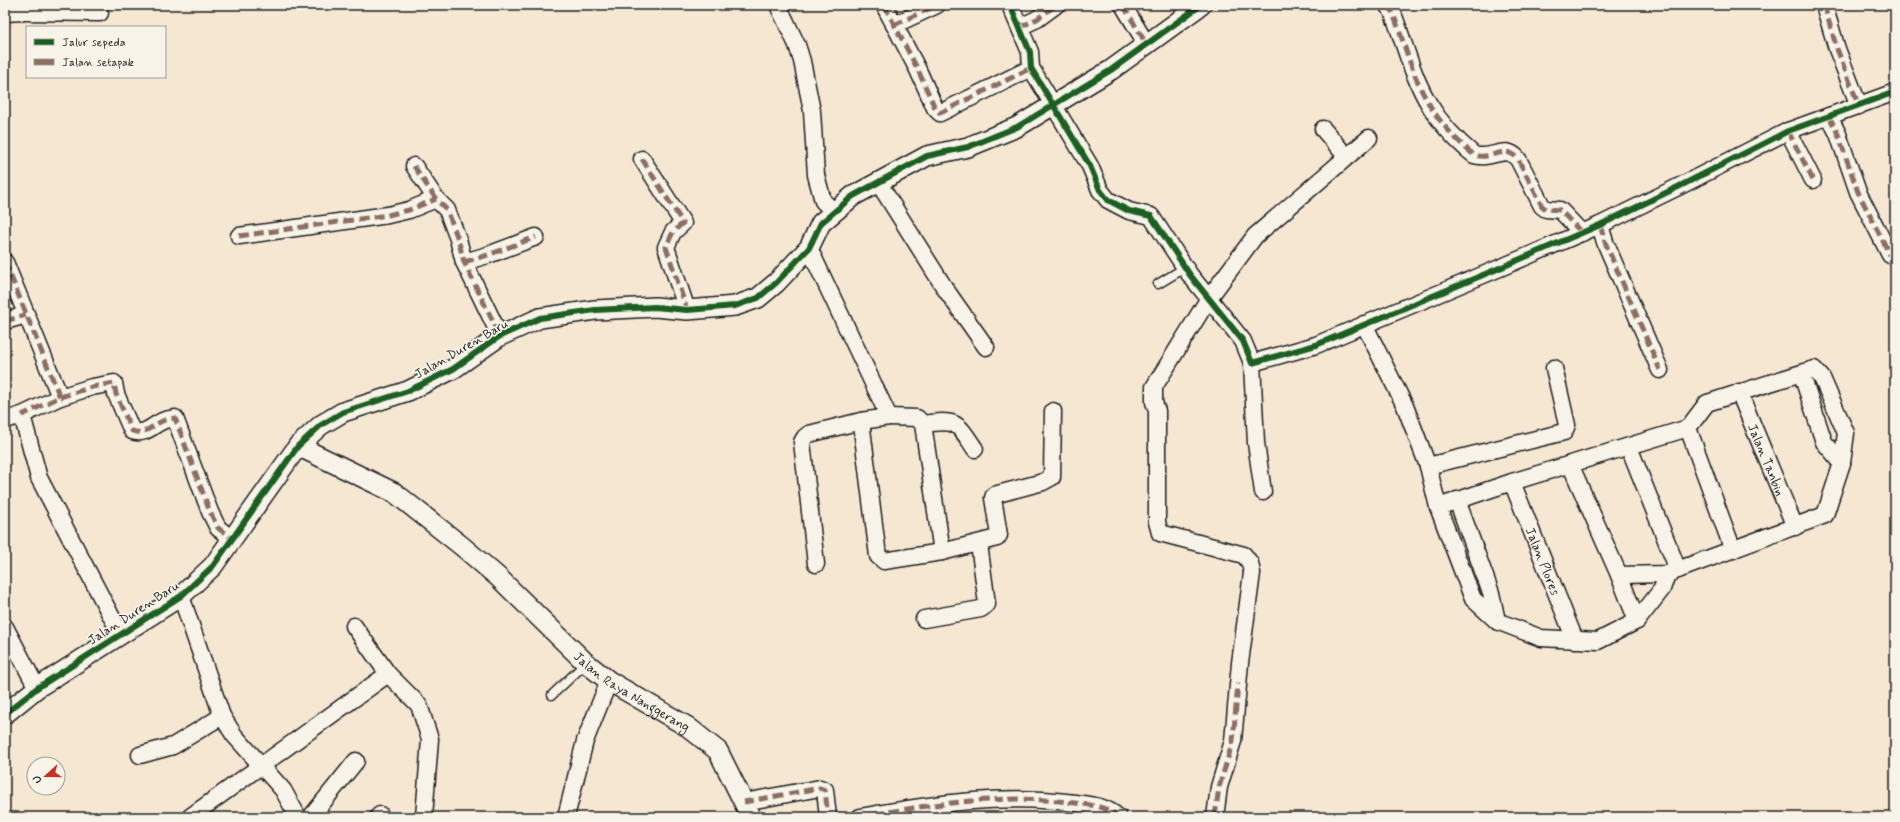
<svg xmlns="http://www.w3.org/2000/svg" width="1900" height="822" font-family="Mynerve,sans-serif">
	<style>
		.lines { fill: none; stroke-linecap: round; stroke-linejoin: round }
		.service-casing { stroke: #1c1c1c; stroke-width: 11 }
		.minor-casing { stroke: #1c1c1c; stroke-width: 19 }
		.tertiary-casing { stroke: #1c1c1c; stroke-width: 22 }
		.service { stroke: #f7f3e8; stroke-width: 8 }
		.minor { stroke: #f7f3e8; stroke-width: 16 }
		.tertiary { stroke: #f7f3e8; stroke-width: 19 }
		.quiet { stroke: #8d6e63; stroke-width: 5; stroke-dasharray: 10 5; stroke-linecap: butt }
		.cycleway-casing { stroke: #f7f3e8; stroke-width: 8 }
		.cycleway { stroke: #1b5e20; stroke-width: 6 }
		.labels { text-anchor: middle; stroke-width: 3.5; stroke-linejoin: round; paint-order: stroke }
		.street-label { font-size: 13px; fill: #1c1c1c; stroke: #f7f3e8 }
	</style>
	<rect width="100%" height="100%" fill="#f6e7d3"/>
	<filter id="ink" filterUnits="userSpaceOnUse"><feTurbulence type="fractalNoise" baseFrequency=".025" numOctaves="2"/><feDisplacementMap in="SourceGraphic" scale="8" xChannelSelector="R" yChannelSelector="G"/><feConvolveMatrix kernelMatrix="1 2 1 2 8 2 1 2 1" color-interpolation-filters="sRGB"/></filter>
	<g filter="url(#ink)">
		<g class="lines">
			<g class="service-casing">
				<g id="service">
					<polyline points="1158,284 1186,267"/>
					<polyline points="552,695 586,663"/>
				</g>
			</g>
			<g class="minor-casing">
				<g id="minor">
					<polyline points="778,5 797,45 802,61 812,111 816,175 823,201 834,212"/>
					<polyline points="884,5 918,70 935,108 940,113 1031,68"/>
					<polyline points="1010,5 1030,52 1031,68 1090,166 1100,190 1108,200 1129,211 1151,216 1190,275 1243,341 1252,363 1316,345 1502,267 1600,225 1680,186 1788,131 1895,92"/>
					<polyline points="1123,5 1147,45"/>
					<path d="M1387,5L1392,11C1404,41 1412,76 1429,104C1440,123 1457,141 1474,155C1492,161 1505,143 1518,159L1542,206L1546,209L1560,210L1582,233"/>
					<polyline points="1824,5 1837,49 1859,106"/>
					<polyline points="23,12 100,13"/>
					<polyline points="5,13 23,12 24,5"/>
					<polyline points="894,25 937,5"/>
					<polyline points="1020,27 1037,19 1056,5"/>
					<polyline points="1829,116 1838,134 1858,192 1890,255"/>
					<polyline points="1323,129 1346,156"/>
					<polyline points="1788,131 1813,180"/>
					<polyline points="642,159 683,223 673,232 666,247 687,310"/>
					<polyline points="414,166 436,199 447,210 458,239 464,262 500,336"/>
					<polyline points="878,182 946,290 986,347"/>
					<polyline points="1600,225 1605,242 1660,370"/>
					<polyline points="239,236 388,215 409,210 436,199"/>
					<polyline points="809,248 889,417 917,418 923,424 942,552"/>
					<polyline points="5,262 60,397 22,415"/>
					<polyline points="464,262 488,255 536,237"/>
					<polyline points="5,321 26,315"/>
					<polyline points="1364,324 1405,406 1428,466 1438,507 1473,599 1497,621 1541,638 1598,641 1637,621 1662,589 1667,574"/>
					<polyline points="1252,363 1256,443 1263,492"/>
					<polyline points="1802,375 1824,442 1842,463"/>
					<path id="s1" d="M1739,392L1795,527"/>
					<path d="M60,397L92,387L114,383L116,394L132,431C146,436 153,424 165,420C168,419 172,419 175,418L210,512L218,528L232,539"/>
					<polyline points="5,420 22,415 39,478 120,633"/>
					<polyline points="861,421 878,556 884,561 942,552 997,538 999,535 993,498 994,495 1043,482 1052,477 1053,411"/>
					<path d="M923,424C957,419 957,422 975,449"/>
					<polyline points="1688,428 1733,550"/>
					<polyline points="1629,447 1678,570"/>
					<polyline points="1428,466 1564,432 1567,425 1554,368"/>
					<path id="s2" d="M1512,482L1575,640"/>
					<polyline points="1457,500 1491,593 1497,621"/>
					<polyline points="1438,507 1512,482 1688,428 1707,403 1814,369 1822,378 1846,433 1842,463 1825,515 1667,574 1619,575 1570,464"/>
					<polyline points="816,564 802,442 805,437 809,434 861,421 889,417"/>
					<polyline points="1619,575 1637,621"/>
					<polyline points="181,596 222,716 234,735 283,790 298,817"/>
					<polyline points="924,619 981,609 987,604 979,544"/>
					<polyline points="5,627 37,688"/>
					<polyline points="388,674 419,705 430,739 424,817"/>
					<polyline points="140,755 173,746 222,716"/>
					<polyline points="744,802 820,788 825,790 828,817"/>
					<polyline points="190,817 388,674 354,626"/>
					<polyline points="311,817 356,761"/>
					<polyline points="378,817 380,815"/>
					<polyline points="566,817 585,741 609,681"/>
					<path d="M860,817C931,804 1004,793 1075,803C1091,805 1106,806 1118,817"/>
					<polyline points="1215,817 1219,787 1233,741 1240,663 1252,573 1250,563 1244,555 1160,533 1157,522 1157,411 1154,402 1154,387 1209,298 1255,236 1369,138"/>
				</g>
			</g>
			<g class="tertiary-casing">
				<g id="tertiary">
					<path id="s3" d="M298,446L395,493L463,547L498,577L586,663L609,681L688,727L718,751L751,817"/>
					<polyline points="5,714 37,688 181,596 213,566 298,446 321,425 343,412 408,391 453,369 500,336 540,318 595,310 655,307 687,310 712,308 735,306 758,298 776,283 809,248 821,223 853,196 927,156 968,147 1017,127 1111,70 1201,5"/>
				</g>
			</g>
			<use href="#service" class="service"/>
			<use href="#minor" class="minor"/>
			<use href="#tertiary" class="tertiary"/>
			<g class="quiet">
				<polyline points="884,5 918,70 935,108 940,113 1031,68"/>
				<polyline points="1123,5 1147,45"/>
				<path d="M1387,5L1392,11C1404,41 1412,76 1429,104C1440,123 1457,141 1474,155C1492,161 1505,143 1518,159L1542,206L1546,209L1560,210L1582,233"/>
				<polyline points="1824,5 1837,49 1859,106"/>
				<polyline points="894,25 937,5"/>
				<polyline points="1020,27 1037,19 1056,5"/>
				<polyline points="1829,116 1838,134 1858,192 1890,255"/>
				<polyline points="1788,131 1813,180"/>
				<polyline points="642,159 683,223 673,232 666,247 687,310"/>
				<polyline points="414,166 436,199 447,210 458,239 464,262 500,336"/>
				<polyline points="1600,225 1605,242 1660,370"/>
				<polyline points="239,236 388,215 409,210 436,199"/>
				<polyline points="5,262 60,397 22,415"/>
				<polyline points="464,262 488,255 536,237"/>
				<polyline points="5,321 26,315"/>
				<path d="M60,397L92,387L114,383L116,394L132,431C146,436 153,424 165,420C168,419 172,419 175,418L210,512L218,528L232,539"/>
				<polyline points="744,802 820,788 825,790 828,817"/>
				<path d="M860,817C931,804 1004,793 1075,803C1091,805 1106,806 1118,817"/>
				<polyline points="1215,817 1219,787 1233,741 1238,683"/>
			</g>
			<g class="cycleway-casing">
				<g id="cycleway">
					<polyline points="1010,5 1030,52 1031,68 1090,166 1100,190 1108,200 1129,211 1151,216 1190,275 1243,341 1252,363 1316,345 1502,267 1600,225 1680,186 1788,131 1895,92"/>
					<polyline points="5,714 37,688 181,596 213,566 298,446 321,425 343,412 408,391 453,369 500,336 540,318 595,310 655,307 687,310 712,308 735,306 758,298 776,283 809,248 821,223 853,196 927,156 968,147 1017,127 1111,70 1201,5"/>
				</g>
			</g>
			<use href="#cycleway" class="cycleway"/>
		</g>
	</g>
	<g class="labels">
		<g class="street-label">
			<text transform="translate(461 348) rotate(-30)" y="5">Jalan Duren Baru</text>
			<text dy="5" stroke="none"><textPath href="#s1" startOffset="73">Jalan Tanbin</textPath></text>
			<text dy="5" stroke="none"><textPath href="#s2" startOffset="85">Jalan Plores</textPath></text>
			<text transform="translate(133 612) rotate(-33)" y="5">Jalan Duren Baru</text>
			<text dy="5" stroke="none"><textPath href="#s3" startOffset="418">Jalan Raya Nanggerang</textPath></text>
		</g>
	</g>
	<rect width="1900" height="822" fill="none" stroke="#f7f3e8" stroke-width="20"/>
	<rect x="10" y="10" width="1880" height="802" fill="none" stroke="#1c1c1c" stroke-width="1.5" filter="url(#ink)"/>
	<rect x="26" y="26" width="140" height="52" fill="#f7f3e8" stroke="#9f9d96"/>
	<rect x="34" y="39" width="20" height="6" fill="#1b5e20" stroke="#9f9d96"/>
	<text x="62" y="46" font-size="12" fill="#1c1c1c">Jalur sepeda</text>
	<rect x="34" y="59" width="20" height="6" fill="#8d6e63" stroke="#9f9d96"/>
	<text x="62" y="66" font-size="12" fill="#1c1c1c">Jalan setapak</text>
	<g transform="translate(46 776) rotate(249)"><circle r="19" fill="#f7f3e8" stroke="#9f9d96"/>
	<path d="M0-3L7 15L0 10L-7 15Z" fill="#c8321e"/>
	<text y="-6" font-size="11" font-weight="bold" text-anchor="middle" fill="#1c1c1c">U</text>
	</g>
</svg>
